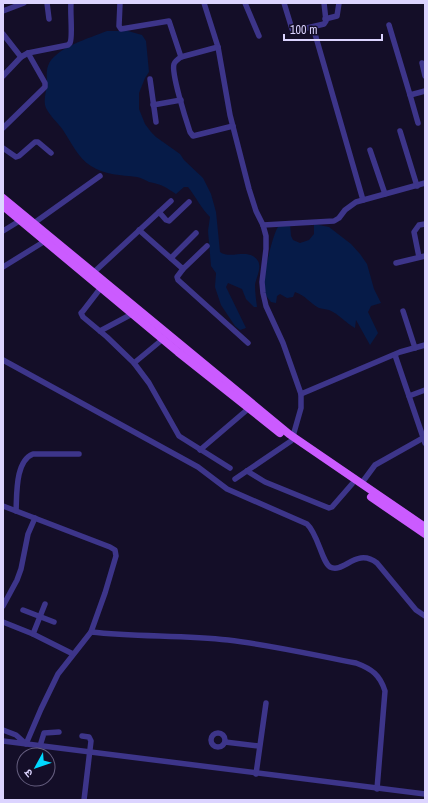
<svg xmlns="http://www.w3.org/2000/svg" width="428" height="803" font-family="'Archivo Narrow','Noto Sans Devanagari',sans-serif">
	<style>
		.water { fill: #061b48 }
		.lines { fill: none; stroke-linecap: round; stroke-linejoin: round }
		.street { stroke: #3d358a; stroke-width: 5.5 }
		.primary { stroke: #cb5bff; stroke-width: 8 }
	</style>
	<rect width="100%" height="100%" fill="#140e28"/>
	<g class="water">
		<path d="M107,31H128L142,35L146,41L149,72L145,78L139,93V109L145,124L151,132L156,137L180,154L184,160L203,178L211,194L216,212L220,252C231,260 249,247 258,261C262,268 256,278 255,285C255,292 256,300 257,307H254L246,299L242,289L228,283L226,287L246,328L240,330L235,326L221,305L215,287L216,273L211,266L210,254L208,231L210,217C201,208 196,197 188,187H184L176,194C164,186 163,185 149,182C145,180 142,178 137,177C121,175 105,175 91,166C78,158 71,142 63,130C58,123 50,116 46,108C43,101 46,92 47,85C47,79 46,71 48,66C54,48 90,38 107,31Z"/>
		<path d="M290,224L291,236L293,240L300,243L309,240L314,234V224L329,227L351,244L360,254L367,264L374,289L381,303L371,306L368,312L378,333L370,345L356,320L355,328C346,323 339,314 329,310C326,309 322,309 319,308C311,304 305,295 295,292L293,297L287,298L280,294L277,296L276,303L271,302C269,299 264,294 263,289C262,280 273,233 278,227C281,224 286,225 290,224Z"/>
	</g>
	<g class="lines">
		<g class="street">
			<polyline points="47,3 49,19"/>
			<polyline points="120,3 119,26 121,29 169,21 181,57"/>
			<polyline points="204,3 218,47 230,115 249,189 256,211 263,225 266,236 266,249 262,282 263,293 266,306 283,343 301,394 400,352 425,345"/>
			<polyline points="245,3 259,36"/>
			<polyline points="284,3 292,29 294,31 324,24 326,21 324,3"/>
			<polyline points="3,11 24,3"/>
			<polyline points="325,19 337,16 339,3"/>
			<polyline points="389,25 410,95 425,91"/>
			<polyline points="313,27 363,200"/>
			<polyline points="3,34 21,57"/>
			<path d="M218,47L181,57C178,59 175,61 174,64C171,73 186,120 190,132L193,136L233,126"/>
			<polyline points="422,63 425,76"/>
			<path d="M3,76L21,57L28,53L68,45L70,43C73,38 70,12 71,3"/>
			<polyline points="150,79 156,122"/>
			<polyline points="410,95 418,123"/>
			<polyline points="153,105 181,100"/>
			<polyline points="3,128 45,87 45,83 28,53"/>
			<polyline points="400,131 417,186"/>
			<polyline points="3,148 16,157 19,156 35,142 38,142 51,153"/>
			<polyline points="370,150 385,194"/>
			<polyline points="159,212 166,220 169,221 189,202"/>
			<polyline points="34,223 100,176"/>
			<polyline points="263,225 334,221 339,218 345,210 356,202 425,183"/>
			<polyline points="139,230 183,269 207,246"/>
			<polyline points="3,231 21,220"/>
			<polyline points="419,257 414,232 419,225 425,224"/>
			<polyline points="171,258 196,233"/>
			<polyline points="396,263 425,256"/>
			<polyline points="3,267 45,241"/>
			<polyline points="183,269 177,277 178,280 248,343"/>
			<polyline points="93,273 171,201"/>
			<polyline points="103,285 83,311 81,313 83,317 107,337 134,363 163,339"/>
			<polyline points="403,311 415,348"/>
			<polyline points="100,331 132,314"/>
			<polyline points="395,355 425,443"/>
			<path d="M3,360L198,467L227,489L307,524C318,534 322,562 330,567C344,574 356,547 377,563L416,610L425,616"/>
			<polyline points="134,363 149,383 179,436 230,468"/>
			<polyline points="409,396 425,390"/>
			<polyline points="293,436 301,408 301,394"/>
			<polyline points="200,450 248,409"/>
			<polyline points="247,471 265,482 329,508 332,507 352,484"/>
			<polyline points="235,479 291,441"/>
			<polyline points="361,484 375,465 423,438"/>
			<polyline points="3,506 110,547 115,550 116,556 105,593 91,632 58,674 41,709 26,744 16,735 3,730"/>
			<path d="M16,511C17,495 15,461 33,454H79"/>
			<polyline points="3,606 17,580 21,569 28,534 35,518"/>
			<polyline points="23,610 54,622"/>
			<polyline points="3,622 33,634 73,654"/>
			<path d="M91,632C136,637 182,635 228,640C271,645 314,655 356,663C372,669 380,675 385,691L377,789"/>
			<polyline points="33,634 45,604"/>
			<circle cx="218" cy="740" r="7"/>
			<polyline points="82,736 89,737 91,741 84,800"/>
			<polyline points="3,741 425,794"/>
			<polyline points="225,742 259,746"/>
			<polyline points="40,746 44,733 59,732"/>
			<polyline points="256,774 266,703"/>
		</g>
		<g class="primary">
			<polyline points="3,198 289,434 425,527"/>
			<polyline points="3,206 178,352 280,433"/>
			<polyline points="371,497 425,534"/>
		</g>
	</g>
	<rect width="428" height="803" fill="none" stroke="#dcd4ff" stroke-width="8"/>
	<g transform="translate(36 767) rotate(230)"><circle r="19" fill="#140e28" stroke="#645d7e"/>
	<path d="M0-3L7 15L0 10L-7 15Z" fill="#00d8ff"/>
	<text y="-6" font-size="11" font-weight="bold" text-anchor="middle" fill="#dcd4ff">उ</text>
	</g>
	<path d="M284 34v6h98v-6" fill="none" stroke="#dcd4ff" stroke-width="2"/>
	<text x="290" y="34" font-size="12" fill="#dcd4ff" stroke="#140e28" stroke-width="3" paint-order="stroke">100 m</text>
</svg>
